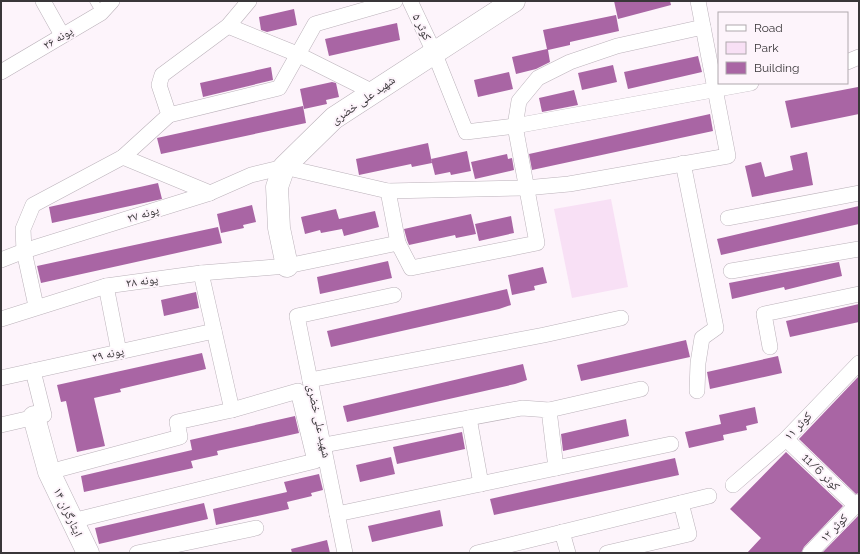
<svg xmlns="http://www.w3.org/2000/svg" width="860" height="554" font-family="Raleway,'Noto Naskh Arabic',sans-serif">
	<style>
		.green { fill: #f8e0f5 }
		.building { fill: #a965a4 }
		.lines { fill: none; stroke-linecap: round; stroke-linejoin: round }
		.lane-casing { stroke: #bbb2ba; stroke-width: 9 }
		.street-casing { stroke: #bbb2ba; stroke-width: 16 }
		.secondary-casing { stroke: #bbb2ba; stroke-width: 23 }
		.lane { stroke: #fff; stroke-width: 8 }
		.street { stroke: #fff; stroke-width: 15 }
		.secondary { stroke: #fff; stroke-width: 22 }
		.labels { text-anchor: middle; stroke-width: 4; stroke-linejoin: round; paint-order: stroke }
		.street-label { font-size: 12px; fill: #393639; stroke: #fdf4fb }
	</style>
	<rect width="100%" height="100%" fill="#fdf4fb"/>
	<polygon class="green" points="611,199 628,287 572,298 554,209"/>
	<g class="building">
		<polygon points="614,1 670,1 671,5 618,19"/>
		<polygon points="294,9 297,25 267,32 261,30 259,17"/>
		<polygon points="616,15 619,31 570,42 570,45 548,50 550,62 536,69 516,74 512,57 547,49 543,30"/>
		<polygon points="397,23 400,40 329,56 325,39"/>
		<polygon points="698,56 702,72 628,89 624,72"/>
		<polygon points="613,65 617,82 582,90 578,73"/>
		<polygon points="271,67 273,80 203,97 200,83"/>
		<polygon points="509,72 513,89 478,97 474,80"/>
		<polygon points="332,82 336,83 339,97 326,100 327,104 304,109 300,89"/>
		<polygon points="858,87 859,114 791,128 785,101"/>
		<polygon points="574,90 578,105 542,112 539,98"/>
		<polygon points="303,106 306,123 161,154 157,138"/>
		<polygon points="710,114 713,131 532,170 529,154"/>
		<polygon points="428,143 432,163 412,167 411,164 359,175 356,159"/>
		<polygon points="467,151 471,171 451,175 450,172 435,175 431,159"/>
		<polygon points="807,152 813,185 752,197 745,166 761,162 765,177 793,170 790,156"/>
		<polygon points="507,154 508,159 512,158 514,170 475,179 471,162"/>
		<polygon points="158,183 162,199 52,223 49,207"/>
		<polygon points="252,205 256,222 243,225 244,228 221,233 217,214"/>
		<polygon points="859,206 859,224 721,255 717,239"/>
		<polygon points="336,209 339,219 375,211 379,227 344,236 342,229 321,233 320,230 305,234 301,217"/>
		<polygon points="471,214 476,234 456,238 455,235 409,245 407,240 404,229"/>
		<polygon points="511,216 514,233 479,241 475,224"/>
		<polygon points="218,227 222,243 41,283 37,266"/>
		<polygon points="388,261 392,278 320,294 317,277"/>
		<polygon points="839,262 842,276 785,290 784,287 732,299 729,283"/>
		<polygon points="543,267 547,283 534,286 535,290 512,295 508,275"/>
		<polygon points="507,289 511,305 499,309 331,347 327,331"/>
		<polygon points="196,292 199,308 164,316 161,300"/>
		<polygon points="859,304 859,322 790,337 786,321"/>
		<polygon points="686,340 690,357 581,381 577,365"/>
		<polygon points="202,353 206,369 120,389 121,392 94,398 105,446 77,452 66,401 61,402 57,385"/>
		<polygon points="778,356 782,373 710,389 707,372"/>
		<polygon points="523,364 527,380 515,384 347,422 343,406"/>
		<polygon points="859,376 859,493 856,494 799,439"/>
		<polygon points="755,407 758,423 746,426 747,430 723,435 724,440 689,448 685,432 721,424 719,415"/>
		<polygon points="295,416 299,433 217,451 218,455 191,461 193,468 84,492 81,476 192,450 190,440"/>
		<polygon points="626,419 629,436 563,451 561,434"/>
		<polygon points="462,432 465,449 397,464 393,447"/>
		<polygon points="786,452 843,506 804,547 801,553 747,553 761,538 730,509"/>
		<polygon points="391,457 395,474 360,482 356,465"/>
		<polygon points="675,458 679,475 494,515 490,499"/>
		<polygon points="319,474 323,490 311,493 312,496 287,502 289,509 216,525 213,509 287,492 284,482"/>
		<polygon points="204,503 208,519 99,544 95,528"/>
		<polygon points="440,510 443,526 372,542 368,526"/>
		<polygon points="859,515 859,553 822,553"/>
		<polygon points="327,540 330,553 292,553 291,549"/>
	</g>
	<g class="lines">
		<g class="lane-casing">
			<polyline id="lane" points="94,1 101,13"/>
		</g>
		<g class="street-casing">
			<g id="street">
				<polyline points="43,1 62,35"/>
				<polyline points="410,1 434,52 466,132 515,126 751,83"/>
				<polyline points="228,26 297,54 373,92"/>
				<polyline points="847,62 859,57"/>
				<polyline points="1,72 101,13 112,1"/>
				<polyline points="169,115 279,88 315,24 395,1"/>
				<polyline points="123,157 210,193"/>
				<polyline points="683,163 716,328 702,338 698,363 697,391"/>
				<polyline points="388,191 398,243"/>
				<polyline points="728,218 859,193"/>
				<polyline points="1,260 24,251 210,193 251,175 284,167 388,191 525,188 569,184 728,156 698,1"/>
				<polyline points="731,271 859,249"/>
				<polyline points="201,273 232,410"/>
				<polyline points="106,286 119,352"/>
				<polyline points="36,306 24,251 23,229 33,205 123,157 169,115 159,85 162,75 228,26 249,1"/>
				<polyline points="1,319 106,286 201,273 287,266 398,243 411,268 537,243 515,126 519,101 538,78 570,62 617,46 703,27"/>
				<polyline points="770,347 764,314 859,294"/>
				<polyline points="1,378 214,331"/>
				<polyline points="310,380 544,335 621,318"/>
				<polyline points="549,410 641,389"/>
				<polyline points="469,418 481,484"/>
				<polyline points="1,425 44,415 33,371"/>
				<polyline points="786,439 856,506"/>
				<polyline points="324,445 522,408 549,410 556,468"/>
				<polyline points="49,472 180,437 177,422 232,410 298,391 315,461 72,521"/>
				<polyline points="733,485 786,439 859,363"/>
				<polyline points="337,514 671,444"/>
				<polyline points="562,532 568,553"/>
				<polyline points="137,553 256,528"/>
				<polyline points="345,553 297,316 394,295"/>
				<polyline points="477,553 709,496"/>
				<polyline points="607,553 689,534 681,503"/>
				<polyline points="810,553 859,502"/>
			</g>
		</g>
		<g class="secondary-casing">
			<g id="secondary">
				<polyline points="287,266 279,228 277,187 284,167 334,118 514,1"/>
				<polyline points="34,417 49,472 88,553"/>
			</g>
		</g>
		<use href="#lane" class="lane"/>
		<use href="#street" class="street"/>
		<use href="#secondary" class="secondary"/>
	</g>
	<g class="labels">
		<g class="street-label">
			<text transform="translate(422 27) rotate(64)" y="4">کوثر ۵</text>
			<text transform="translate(58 38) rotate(-31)" y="4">پونه ۲۶</text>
			<text transform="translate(363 100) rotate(-35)" y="4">شهید علی خضری</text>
			<text transform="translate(143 214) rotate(-17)" y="4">پونه ۲۷</text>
			<text transform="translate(142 281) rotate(-8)" y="4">پونه ۲۸</text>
			<text transform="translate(108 354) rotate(-13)" y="4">پونه ۲۹</text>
			<text transform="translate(319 421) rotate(78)" y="4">شهید علی خضری</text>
			<text transform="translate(798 426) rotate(-46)" y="4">کوثر ۱۱</text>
			<text transform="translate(821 472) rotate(44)" y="4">کوثر 11/6</text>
			<text transform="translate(68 512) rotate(65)" y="4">ایثارگران ۱۴</text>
			<text transform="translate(834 528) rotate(-46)" y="4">کوثر ۱۲</text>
		</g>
	</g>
	<rect width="860" height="554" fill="none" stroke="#393639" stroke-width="4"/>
	<rect x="718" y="12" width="130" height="72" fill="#fdf4fb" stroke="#afa8ad"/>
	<rect x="726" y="25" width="20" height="6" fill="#ffffff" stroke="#afa8ad"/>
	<text x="754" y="32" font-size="12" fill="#393639">Road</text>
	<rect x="726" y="42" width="20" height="12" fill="#f8e0f5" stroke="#afa8ad"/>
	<text x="754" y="52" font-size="12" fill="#393639">Park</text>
	<rect x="726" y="62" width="20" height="12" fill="#a965a4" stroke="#afa8ad"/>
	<text x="754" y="72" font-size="12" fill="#393639">Building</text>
</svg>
